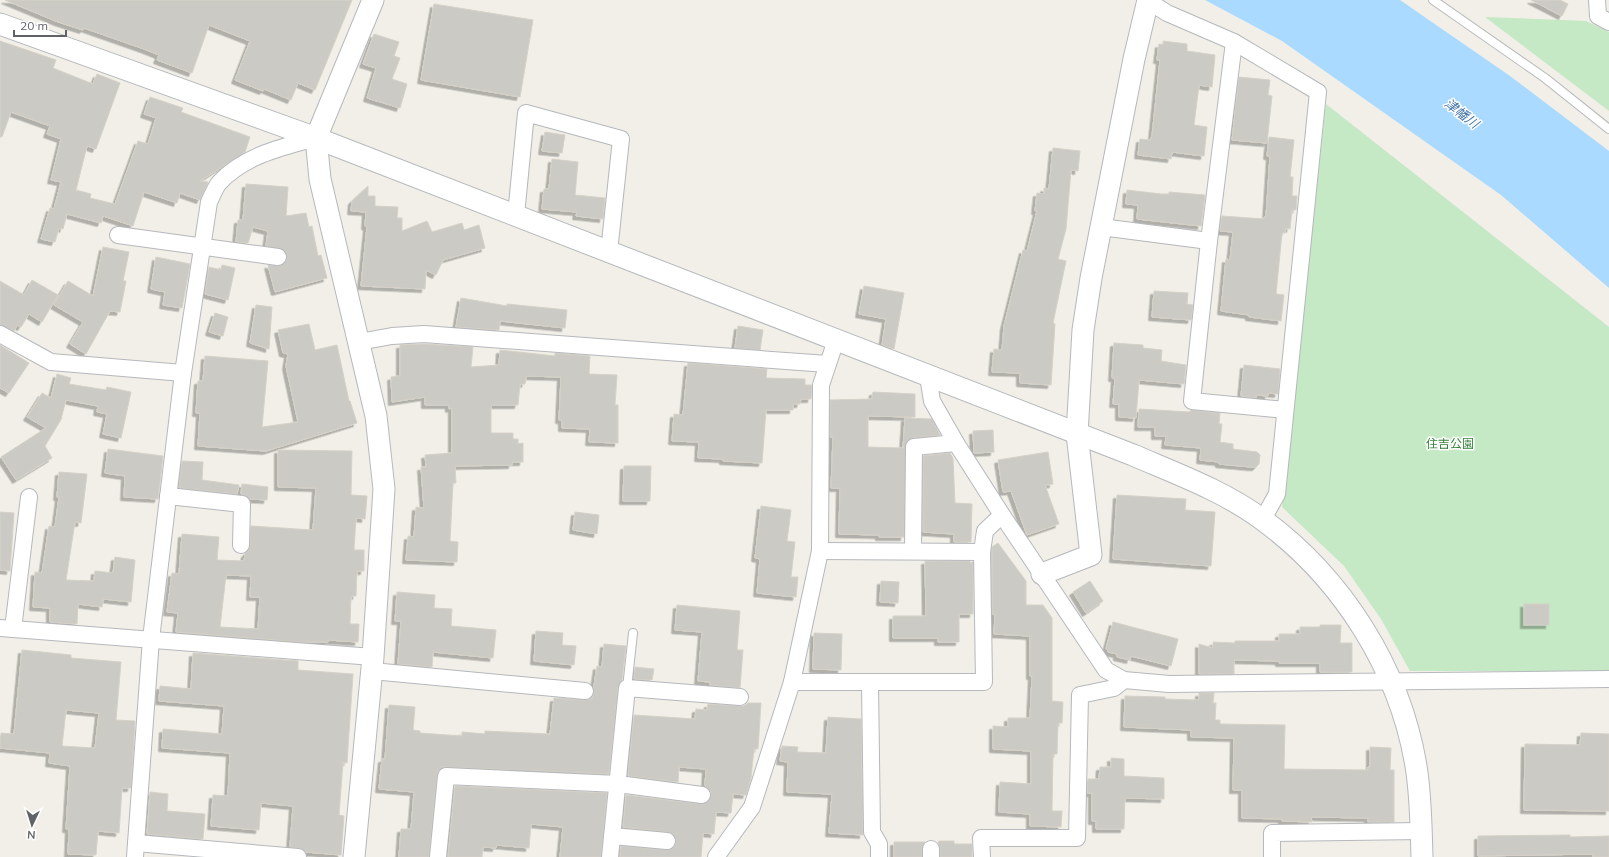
<svg xmlns="http://www.w3.org/2000/svg" width="1609" height="857" font-family="Mulish,'Noto Sans JP',sans-serif">
	<style>
		.green { fill: #c5e8c5 }
		.water { fill: #aadaff }
		.building { fill: #cccac5; stroke: #d6d1c6; fill-rule: evenodd; filter: url(#shadow) }
		.lines { fill: none; stroke-linecap: round; stroke-linejoin: round }
		.service-casing { stroke: #b5b8bc; stroke-width: 10 }
		.minor-casing { stroke: #b5b8bc; stroke-width: 18 }
		.tertiary-casing { stroke: #b5b8bc; stroke-width: 23 }
		.service { stroke: #fff; stroke-width: 8 }
		.minor { stroke: #fff; stroke-width: 16 }
		.tertiary { stroke: #fff; stroke-width: 21 }
		.labels { text-anchor: middle; stroke-width: 3; stroke-linejoin: round; paint-order: stroke }
		.park-label { font-size: 12px; fill: #348238; stroke: #fff }
		.water-label { font-size: 13px; font-style: italic; fill: #4174aa; stroke: #fff }
	</style>
	<defs>
		<filter id="shadow"><feDropShadow dx="-3.5" dy="3.5" stdDeviation="0" flood-color="#0004"/></filter>
	</defs>
	<rect width="100%" height="100%" fill="#f1efe8"/>
	<g class="green">
		<polygon points="1485,17 1586,21 1609,32 1609,111"/>
		<polygon points="1326,104 1609,327 1609,671 1410,671 1381,619 1344,566 1282,507"/>
	</g>
	<polygon class="water" points="1205,0 1400,0 1510,76 1609,151 1609,288 1501,195 1282,41"/>
	<g class="building">
		<polygon points="5,0 352,0 315,90 298,83 291,100 264,89 263,91 235,80 250,41 209,25 192,73 157,60 159,55 144,49 84,28 83,30 58,22"/>
		<polygon points="1531,0 1560,0 1568,4 1562,16"/>
		<polygon points="434,4 533,20 520,97 421,80"/>
		<polygon points="374,34 399,42 394,56 400,58 392,79 407,84 400,108 367,98 376,68 363,64"/>
		<polygon points="0,41 56,60 53,68 93,84 97,74 120,83 96,149 87,146 76,190 91,194 90,198 115,204 138,141 148,144 156,118 144,114 150,97 183,108 181,112 250,137 245,152 200,181 208,182 200,200 180,193 177,203 144,192 133,226 103,216 101,223 67,214 63,229 59,228 55,242 41,239 50,208 54,209 61,182 51,180 61,139 47,134 50,126 11,112 2,137 0,136"/>
		<polygon points="1163,41 1187,44 1187,51 1215,55 1212,87 1199,85 1194,125 1207,127 1204,156 1172,152 1171,159 1138,155 1140,139 1150,140 1152,136 1160,60 1157,60 1159,44 1163,45"/>
		<polygon points="1239,77 1270,80 1268,95 1272,96 1267,143 1232,140"/>
		<polygon points="545,132 565,135 562,153 542,151"/>
		<polygon points="1269,137 1294,140 1290,177 1293,177 1292,196 1297,196 1296,210 1292,210 1290,229 1286,228 1285,233 1282,233 1276,294 1284,295 1281,321 1249,317 1249,315 1221,311 1226,259 1230,260 1233,232 1220,231 1222,216 1264,219 1264,217 1266,217 1270,156 1267,156"/>
		<polygon points="1053,148 1080,151 1078,171 1071,170 1066,229 1058,259 1066,261 1053,323 1055,324 1051,385 1020,383 1020,373 992,372 994,349 1002,350 1004,326 1023,250 1027,251 1037,211 1035,211 1037,193 1044,194 1044,188 1049,189"/>
		<polygon points="552,159 578,162 575,195 605,198 603,219 576,216 577,212 542,209 544,189 549,189"/>
		<polygon points="246,184 288,187 286,216 306,213 309,227 312,226 318,256 321,255 327,278 275,292 268,265 281,266 285,263 287,258 284,250 266,246 268,231 253,227 248,243 236,242 238,220 243,220"/>
		<polygon points="368,186 368,196 375,196 375,206 398,207 397,218 402,218 402,231 427,221 432,232 462,223 464,230 479,225 485,248 443,260 436,275 426,270 425,289 361,286 367,227 365,226 366,212 351,211 352,201"/>
		<polygon points="1127,190 1161,194 1169,194 1169,192 1205,195 1201,226 1137,219 1138,205 1126,204"/>
		<polygon points="103,247 129,252 123,281 126,281 120,312 110,311 86,354 70,344 83,322 54,305 68,281 93,296"/>
		<polygon points="156,257 190,264 182,308 163,305 165,292 151,289"/>
		<polygon points="222,265 235,268 228,300 205,294 209,267 221,270"/>
		<polygon points="32,280 58,295 42,322 29,314 21,327 17,325 14,331 0,325 0,281 24,295"/>
		<polygon points="864,286 904,293 894,349 882,345 886,319 859,314"/>
		<polygon points="1154,291 1188,293 1187,304 1193,305 1191,320 1152,317"/>
		<polygon points="461,298 507,306 507,304 567,310 565,328 500,321 499,330 456,327"/>
		<polygon points="256,305 272,307 269,349 250,343"/>
		<polygon points="215,313 228,317 223,336 209,332"/>
		<polygon points="309,324 315,350 337,345 349,401 350,401 357,423 266,451 198,446 200,413 196,413 198,381 203,381 205,356 268,361 262,427 298,422 286,366 288,354 283,353 278,330"/>
		<polygon points="738,326 763,330 760,350 735,348"/>
		<polygon points="1114,343 1143,345 1143,348 1162,350 1161,361 1186,365 1184,384 1139,380 1136,418 1119,417 1119,404 1113,404 1115,378 1112,378"/>
		<polygon points="424,344 473,347 471,367 499,365 500,350 555,356 555,353 590,356 589,374 617,375 615,405 618,405 618,443 589,442 590,429 562,428 562,420 559,420 561,377 526,376 525,384 520,384 518,405 491,405 491,433 513,433 513,439 518,439 518,444 523,443 523,462 512,462 512,465 455,466 456,483 453,483 450,541 458,542 457,562 406,560 408,536 414,537 416,507 424,508 421,467 426,467 425,455 452,453 452,408 449,409 449,405 425,405 425,397 392,402 391,377 400,376 400,345"/>
		<polygon points="0,345 29,363 9,393 0,388"/>
		<polygon points="688,363 767,369 766,378 805,379 805,385 812,385 811,399 801,399 800,404 793,404 793,410 766,410 762,463 723,461 723,459 698,458 699,442 672,441 674,414 683,415"/>
		<polygon points="1244,365 1280,369 1278,394 1268,393 1268,396 1256,395 1256,398 1241,396"/>
		<polygon points="57,374 71,378 69,384 106,390 107,387 131,392 121,438 103,434 107,414 97,412 98,406 66,400 61,419 62,418 45,446 52,458 16,480 1,457 46,428 27,417 42,393 51,398"/>
		<polygon points="873,392 915,394 915,417 868,416 868,447 903,448 905,418 932,419 940,435 913,438 906,443 904,537 879,537 879,535 839,534 840,488 831,488 833,437 830,437 830,400 872,399"/>
		<polygon points="1139,409 1190,412 1191,410 1220,413 1219,424 1222,424 1220,442 1233,444 1233,449 1257,452 1260,455 1259,464 1256,467 1251,467 1219,464 1219,462 1200,460 1201,448 1165,445 1166,436 1155,436 1155,427 1138,427"/>
		<polygon points="993,430 994,452 974,453 973,431"/>
		<polygon points="108,449 163,456 158,499 124,497 125,476 105,473"/>
		<path d="M278,450L352,451L351,495L367,496L365,519L356,518L354,550H364V571H357L356,596H351L350,624H359L358,642L328,640V642H299L176,632L178,613L167,612L172,573L179,574L182,534L219,537L217,560L244,561L245,554L249,550L250,546L251,526L313,530L316,488L278,487ZM226,575L251,576L250,597H260L258,629L220,627Z"/>
		<polygon points="1048,452 1053,484 1045,485 1059,524 1027,535 1011,491 1003,492 998,460"/>
		<polygon points="950,453 953,458 955,503 972,504 971,542 954,542 954,534 923,532 923,456"/>
		<polygon points="182,461 203,462 202,480 239,485 237,494 179,488"/>
		<polygon points="624,466 651,466 650,501 623,501"/>
		<polygon points="59,472 87,474 81,523 75,522 66,580 94,581 95,571 113,573 115,557 135,560 131,602 103,599 102,607 78,604 77,624 50,622 50,608 33,607 35,572 42,573 49,526 55,527 59,497 57,497"/>
		<polygon points="242,484 268,487 267,500 250,499 241,494"/>
		<polygon points="1117,495 1186,499 1185,510 1215,512 1211,566 1113,559"/>
		<polygon points="761,506 791,510 787,541 795,542 791,577 798,577 796,597 757,593 760,559 755,558"/>
		<polygon points="0,512 14,513 10,571 0,570"/>
		<polygon points="575,512 599,515 597,534 573,530"/>
		<polygon points="998,543 1026,581 1026,605 1043,605 1052,618 1052,701 1063,702 1062,723 1058,723 1057,754 1053,754 1052,811 1062,811 1061,827 1030,826 1030,814 999,812 1000,782 1031,784 1031,751 993,749 993,726 1008,727 1008,718 1030,718 1032,676 1030,676 1030,636 994,634 995,614 992,614 992,547"/>
		<polygon points="925,561 970,561 970,563 973,562 973,614 959,614 959,642 938,642 938,638 893,638 893,616 926,616"/>
		<polygon points="881,581 899,582 898,603 880,602"/>
		<polygon points="1090,581 1103,601 1086,613 1073,592"/>
		<polygon points="397,592 435,595 434,608 452,609 451,626 496,630 493,658 433,652 432,667 398,664 401,621 395,621"/>
		<rect x="1524" y="604" width="25" height="21"/>
		<polygon points="677,605 740,611 737,650 743,650 740,688 710,685 710,682 698,681 702,632 675,630"/>
		<polygon points="1113,622 1178,639 1171,666 1131,656 1130,660 1117,657 1117,654 1108,652 1108,650 1106,649"/>
		<polygon points="1320,625 1341,625 1340,643 1352,643 1352,672 1320,672 1320,663 1279,663 1279,661 1234,660 1234,674 1199,674 1199,644 1213,648 1213,642 1235,643 1235,641 1279,641 1279,634 1300,634 1300,627 1320,627"/>
		<polygon points="536,631 563,633 562,645 576,646 574,665 534,661"/>
		<polygon points="814,633 842,634 841,670 813,669"/>
		<polygon points="604,644 626,646 622,680 618,687 609,774 442,767 438,770 437,775 429,857 399,857 401,829 411,829 414,792 379,789 382,759 385,759 389,705 415,707 413,730 420,731 420,733 462,736 462,732 485,734 485,731 550,734 554,698 584,700 592,699 597,666 602,667"/>
		<path d="M22,650L71,655V658L121,662L116,720L135,721L131,788H122L119,833L98,831L96,855L68,854L69,829H66L70,766L49,763L50,753L0,748L1,733L14,734ZM66,710L99,713L95,748L62,746Z"/>
		<polygon points="193,653 298,661 298,670 353,674 347,763 343,762 339,815 344,816 341,855 306,852 299,848 290,847 293,806 261,803 259,830 211,826 213,795 228,796 230,753 162,748 163,729 222,734 224,706 159,701 160,686 191,689"/>
		<polygon points="635,667 654,669 652,680 634,679"/>
		<polygon points="1199,693 1214,693 1213,703 1216,703 1215,720 1220,720 1220,724 1285,725 1284,769 1368,770 1368,767 1370,767 1370,747 1391,748 1390,770 1394,770 1394,822 1368,822 1368,818 1311,817 1312,822 1282,821 1282,819 1242,818 1242,790 1233,790 1234,738 1191,737 1191,730 1124,727 1125,696 1165,697 1165,699 1199,700"/>
		<polygon points="748,703 761,703 758,749 754,749 751,778 746,795 733,794 731,813 716,812 714,834 703,833 701,857 620,857 621,846 667,850 674,847 676,841 673,834 668,832 623,827 626,795 701,804 705,804 709,801 711,796 711,791 705,786 706,769 679,767 678,782 628,776 634,715 695,719 696,709 707,710 708,704 739,706 744,706"/>
		<polygon points="828,717 861,719 863,835 829,833 832,794 787,792 788,762 780,761 782,746 798,747 797,752 826,753"/>
		<polygon points="1581,733 1609,734 1609,811 1524,810 1525,744 1580,745"/>
		<polygon points="1111,758 1124,759 1124,776 1164,778 1164,799 1125,798 1124,829 1096,829 1096,821 1092,821 1092,793 1087,793 1088,779 1099,779 1100,767 1111,767"/>
		<polygon points="455,786 607,793 601,857 560,857 563,827 531,824 529,848 496,845 496,848 483,847 482,857 448,857"/>
		<polygon points="150,792 168,794 167,811 205,814 203,839 147,834"/>
		<polygon points="1570,835 1570,837 1609,836 1609,857 1593,857 1593,854 1478,856 1478,836"/>
		<polygon points="939,841 954,841 954,844 972,844 972,857 940,857 940,849 938,843"/>
		<polygon points="894,842 925,842 922,849 922,857 894,857"/>
	</g>
	<g class="lines">
		<g class="service-casing">
			<g id="service">
				<polyline points="1433,0 1545,78 1609,129"/>
				<polyline points="627,688 633,633"/>
			</g>
		</g>
		<g class="minor-casing">
			<g id="minor">
				<polyline points="1597,0 1598,16 1609,22"/>
				<polyline points="1148,1 1167,13 1234,42 1318,92 1277,494 1263,519"/>
				<polyline points="1234,42 1209,241 1192,401 1285,410"/>
				<polyline points="516,215 526,113 621,139 609,252"/>
				<polyline points="1101,227 1209,241"/>
				<polyline points="118,235 278,257"/>
				<polyline points="0,334 51,362 183,373"/>
				<polyline points="359,342 392,336 424,334 827,364"/>
				<polyline points="928,376 932,401 956,443 1002,515 1106,670 1124,680 1169,684 1609,679"/>
				<polyline points="168,496 242,504 241,545"/>
				<polyline points="820,551 982,552"/>
				<polyline points="913,551 914,447 956,443"/>
				<polyline points="0,628 373,657"/>
				<polyline points="13,629 29,497"/>
				<polyline points="372,671 585,691"/>
				<polyline points="792,682 984,682 982,552 985,531 1002,515"/>
				<polyline points="870,683 872,832 879,844 879,857"/>
				<polyline points="612,836 667,841"/>
				<polyline points="136,843 298,857"/>
				<polyline points="931,849 931,857"/>
				<path d="M135,857L151,639L183,373L209,202C212,196 215,188 219,183C243,156 282,147 316,138"/>
				<polyline points="438,857 446,776 618,784 702,795"/>
				<polyline points="610,857 627,688 740,697"/>
				<polyline points="716,857 752,807 792,682 820,551 821,385 836,340"/>
				<polyline points="982,857 981,838 1077,838 1080,695 1114,688 1124,680"/>
				<polyline points="1272,857 1272,833 1422,831"/>
			</g>
		</g>
		<g class="tertiary-casing">
			<g id="tertiary">
				<path d="M0,24L316,138L1133,455C1177,474 1224,491 1263,520C1342,578 1400,669 1416,766C1421,796 1421,827 1422,857"/>
				<polyline points="1042,574 1091,555 1077,434 1083,330 1091,278 1134,59 1148,0"/>
				<polyline points="354,857 373,657 384,489 376,416 320,179 316,138 373,0"/>
			</g>
		</g>
		<use href="#service" class="service"/>
		<use href="#minor" class="minor"/>
		<use href="#tertiary" class="tertiary"/>
	</g>
	<g class="labels">
		<g class="park-label">
			<text x="1450" y="448">住吉公園</text>
		</g>
		<g class="water-label">
			<text transform="translate(1462 113) rotate(38)" y="5">津幡川</text>
		</g>
	</g>
	<g transform="translate(32 825) rotate(184)" stroke="#ffffff" stroke-width="3" paint-order="stroke">
	<path d="M0-3L7 15L0 10L-7 15Z" fill="#5f6368"/>
	<text y="-6" font-size="11" font-weight="bold" text-anchor="middle" fill="#5f6368">N</text>
	</g>
	<path d="M14 30v6h52v-6" fill="none" stroke="#5f6368" stroke-width="2"/>
	<text x="20" y="30" font-size="12" fill="#5f6368" stroke="#ffffff" stroke-width="3" paint-order="stroke">20 m</text>
</svg>
